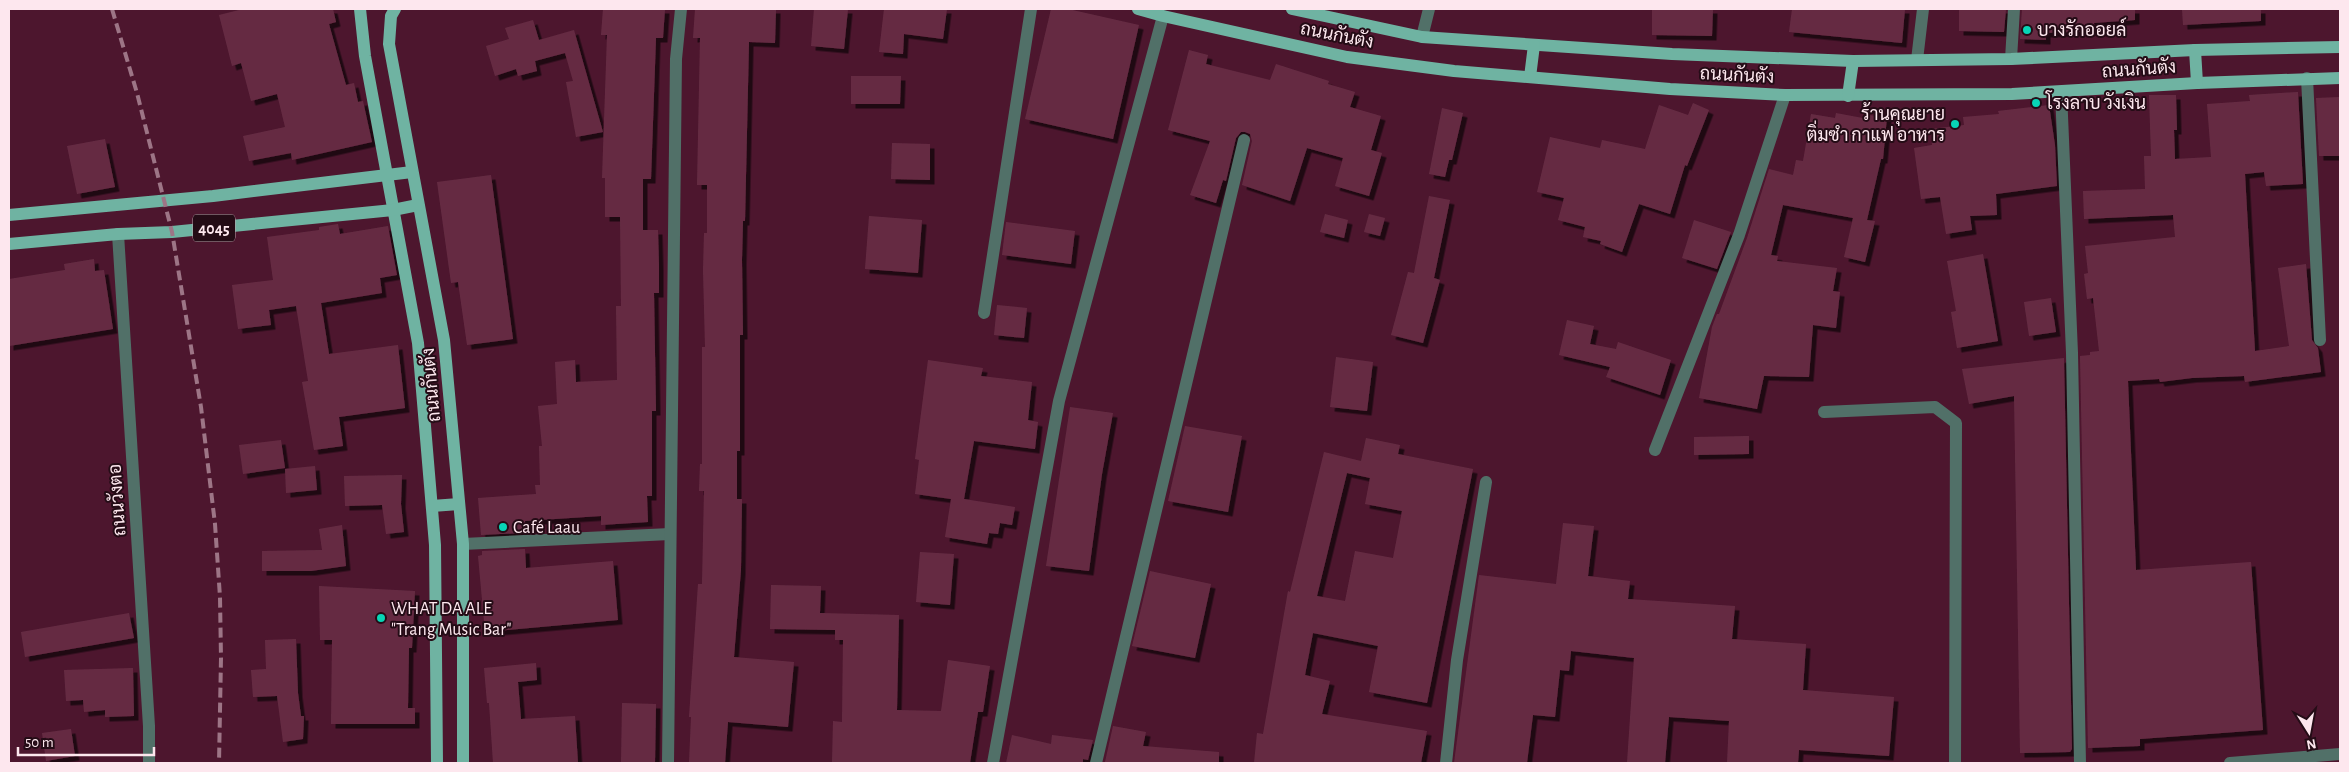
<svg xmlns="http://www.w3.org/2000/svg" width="2349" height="772" font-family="'Alegreya Sans',Sarabun,sans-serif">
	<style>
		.building { fill: #652c43; fill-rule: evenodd; filter: url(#shadow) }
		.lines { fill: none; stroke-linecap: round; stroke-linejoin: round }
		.minor { stroke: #517068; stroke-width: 12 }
		.major { stroke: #6fb3a2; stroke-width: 12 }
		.rail { stroke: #9d7586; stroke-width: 4; stroke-dasharray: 10 5; stroke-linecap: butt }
		.poi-dot { fill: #07d5b6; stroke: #240c16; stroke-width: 2 }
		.labels { text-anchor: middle; stroke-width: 4; stroke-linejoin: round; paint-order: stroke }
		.shield { fill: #240c16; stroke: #bca5ad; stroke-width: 1 }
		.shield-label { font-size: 16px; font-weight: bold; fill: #fde7ee }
		.poi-label { font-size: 18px; fill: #fde7ee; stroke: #240c16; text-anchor: start }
		.street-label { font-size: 18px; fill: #fde7ee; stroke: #240c16 }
	</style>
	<defs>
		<filter id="shadow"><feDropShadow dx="4.5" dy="4.5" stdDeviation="0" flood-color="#0009"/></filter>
	</defs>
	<rect width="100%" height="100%" fill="#4d162e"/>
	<g class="building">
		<polygon points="243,9 333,9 336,22 329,24 346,85 354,83 358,102 363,101 372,142 292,160 291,153 249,161 243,136 285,127 277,94 251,101 241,63 232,66 219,15"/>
		<polygon points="603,9 665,9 663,38 656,38 651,179 643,179 643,230 658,230 659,266 659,293 654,293 656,411 652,411 652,496 647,496 648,522 601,525 601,516 525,521 526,530 523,530 523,533 481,535 478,498 536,494 535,485 540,485 539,446 542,446 538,406 557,404 555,362 575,360 576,382 617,380 616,306 621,306 620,217 605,217 605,178 602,178 607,35 601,35"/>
		<polygon points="695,9 776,9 775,43 749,42 745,221 743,221 742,260 743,335 740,335 740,451 737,451 737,499 742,499 741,570 734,657 794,662 788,727 728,722 725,763 689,763 691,717 689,717 698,584 702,584 704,491 699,491 700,464 702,464 702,347 705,347 703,270 704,233 707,233 707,185 697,185 700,38 693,38"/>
		<polygon points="814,9 848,9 844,49 811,46"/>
		<polygon points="884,9 947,9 943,39 904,34 903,54 879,52"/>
		<polygon points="1051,9 1068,9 1139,25 1113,139 1025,119"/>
		<polygon points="1652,9 1713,9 1712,36 1652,35"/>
		<polygon points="1792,9 1905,9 1902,43 1789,32"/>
		<polygon points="1959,9 2006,9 2004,32 1959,31"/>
		<polygon points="2022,9 2135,9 2135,20 2094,23 2095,31 2046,33 2046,40 2020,39"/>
		<polygon points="2182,9 2261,9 2261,21 2183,25"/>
		<polygon points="533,20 539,40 574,30 603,132 576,137 566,82 573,81 565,53 535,61 537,71 518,76 516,69 495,76 486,46 509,39 505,28"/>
		<polygon points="1189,50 1208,55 1206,64 1270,80 1276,64 1329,81 1328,84 1355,92 1350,107 1381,116 1371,150 1382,153 1369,196 1335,186 1343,158 1307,148 1290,201 1242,185 1252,141 1250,134 1245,132 1241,132 1236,138 1226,181 1223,180 1216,203 1190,195 1210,141 1168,130"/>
		<polygon points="851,76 901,76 900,104 851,104"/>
		<polygon points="2298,92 2303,184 2266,186 2264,172 2245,174 2255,351 2289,346 2278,268 2306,264 2312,340 2318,348 2321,372 2245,382 2244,376 2192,378 2160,382 2159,379 2128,381 2136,570 2251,562 2263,730 2140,739 2140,746 2088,748 2080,356 2090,355 2090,352 2099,351 2093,298 2087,299 2084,274 2088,273 2085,246 2175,237 2173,215 2084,219 2083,191 2145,189 2144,156 2151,156 2149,95 2176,95 2177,130 2174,130 2175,159 2211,157 2207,104 2250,101 2249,95"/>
		<polygon points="2340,97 2340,156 2319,156 2316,98"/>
		<polygon points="1693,103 1709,110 1687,166 1685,165 1670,214 1639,204 1622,252 1600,244 1601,241 1583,237 1585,227 1558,220 1564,198 1537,192 1550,137 1600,148 1602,140 1645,149 1659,105 1688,115"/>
		<polygon points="2049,105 2055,145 2057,186 1996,194 1997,215 1970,216 1972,230 1946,234 1940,197 1921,199 1914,148 1932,145 1931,129 1964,125 1963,117 1999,114 1998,111"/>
		<polygon points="1442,108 1463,113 1452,160 1449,160 1445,177 1429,174"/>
		<polygon points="1836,113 1868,119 1868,115 1887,117 1883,159 1881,159 1867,220 1875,221 1865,262 1844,257 1853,218 1783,205 1771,255 1778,256 1777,261 1837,268 1833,291 1840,292 1836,328 1813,325 1809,377 1764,376 1757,409 1699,398 1712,327 1717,314 1719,314 1747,238 1769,169 1793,175 1796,160 1803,161 1811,114 1835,118"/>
		<polygon points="105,139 115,187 77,194 67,146"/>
		<polygon points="892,143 930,144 930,180 891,179"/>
		<polygon points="491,175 513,339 467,345 458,282 451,283 437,182"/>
		<polygon points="1429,196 1450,200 1434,278 1440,280 1423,343 1391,335 1408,272 1414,273"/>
		<polygon points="1325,214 1348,220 1344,238 1320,232"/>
		<polygon points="1369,214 1385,218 1380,236 1364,232"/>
		<polygon points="869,216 922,220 918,273 865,269"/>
		<polygon points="1694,220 1731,232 1717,269 1682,258"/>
		<polygon points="1006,222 1075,231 1071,264 1002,255"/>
		<polygon points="338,224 340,234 388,226 397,275 380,278 382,293 321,303 329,354 398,345 405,408 339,417 343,446 314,450 302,382 308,381 296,306 269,310 271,325 238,329 232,285 273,280 267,237 319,230 319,227"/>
		<polygon points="1983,254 1998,341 1957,348 1951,312 1956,311 1947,261"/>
		<polygon points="94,259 95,271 104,270 113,329 9,346 9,279 65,270 64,264"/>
		<polygon points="2051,298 2056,332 2029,336 2024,302"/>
		<polygon points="997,305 1027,308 1024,338 994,335"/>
		<polygon points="1567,320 1594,326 1590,344 1616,349 1618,342 1671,360 1660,395 1606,377 1610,367 1559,355"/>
		<polygon points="1336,357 1373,362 1367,411 1330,407"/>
		<polygon points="2064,358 2072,749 2070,752 2020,753 2014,396 1969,404 1962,369"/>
		<polygon points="928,360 983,368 981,376 1032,382 1028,420 1038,422 1035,449 974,441 964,499 1015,507 1012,525 1000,523 998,534 989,533 987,544 945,537 951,499 915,494 919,460 915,459"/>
		<polygon points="1070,407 1113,413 1102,474 1089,571 1046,566"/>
		<polygon points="1185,426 1242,436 1228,512 1168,501"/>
		<polygon points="1749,436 1749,454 1694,455 1694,437"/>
		<path d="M1366,438L1400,445L1398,454L1473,469L1427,703L1369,692L1378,646L1313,633L1305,675L1330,681L1322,714L1427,731L1421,763H1254L1257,733L1263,734L1288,591L1290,592L1324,452L1361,461ZM1347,473L1370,478L1365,504L1402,511L1393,558L1355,551L1345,601L1317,596Z"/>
		<polygon points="281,440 285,468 243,474 239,445"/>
		<polygon points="315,466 317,490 286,493 285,469"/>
		<polygon points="402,475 401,504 404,532 386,534 382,505 345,506 344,476"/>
		<polygon points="1563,523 1594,526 1588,576 1630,581 1628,599 1735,606 1732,639 1806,644 1803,690 1894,697 1889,756 1799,750 1798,763 1727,763 1729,721 1669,717 1665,763 1627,763 1634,658 1571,651 1569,671 1560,670 1555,717 1533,715 1527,763 1454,763 1479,575 1556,584"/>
		<polygon points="342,525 346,566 311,571 262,571 262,551 322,550 319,529"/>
		<polygon points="525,549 526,568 613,561 618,620 485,632 478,556 482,555 482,551"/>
		<polygon points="920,552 954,554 950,605 916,602"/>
		<polygon points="1150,571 1211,584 1195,658 1132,646"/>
		<polygon points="771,585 821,586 820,613 899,615 897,710 941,711 948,660 990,666 983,712 978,712 970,763 832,763 833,721 842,722 843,640 835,640 835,630 770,629"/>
		<polygon points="319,586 415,591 412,648 409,648 408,708 415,708 415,724 331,724 332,640 320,640"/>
		<polygon points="129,613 134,638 25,657 21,632"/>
		<polygon points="296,639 298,693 301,716 304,716 303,739 283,742 277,696 253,697 251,670 266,669 265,640"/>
		<polygon points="536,663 537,680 518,682 521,719 575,716 578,763 493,763 489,703 487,703 484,668"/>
		<polygon points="133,668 134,716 105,717 105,710 84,712 83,700 66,701 64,670"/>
		<polygon points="622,703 656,704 655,763 621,763"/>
		<polygon points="1113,726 1146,732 1143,746 1219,752 1219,763 1105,762"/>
		<polygon points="71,729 75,756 46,761 42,733"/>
		<polygon points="1012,735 1051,744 1052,735 1093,740 1088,760 1083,759 1083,763 1006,763"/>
	</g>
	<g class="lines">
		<g class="minor">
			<polyline points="1422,37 1429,9"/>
			<polyline points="2011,59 2014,9"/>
			<polyline points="1917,60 1923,9"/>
			<polyline points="2307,78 2320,340"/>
			<polyline points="2061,92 2072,353 2080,763"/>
			<polyline points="118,234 149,726 149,763"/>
			<polyline points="984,313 1031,9"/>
			<polyline points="1824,412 1935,407 1956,423 1955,763"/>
			<polyline points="1655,450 1739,235 1785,95"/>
			<polyline points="463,544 670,534"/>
			<polyline points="668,763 676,59 681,9"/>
			<polyline points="993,763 1059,401 1163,16"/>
			<polyline points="1096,763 1244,140"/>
			<polyline points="1446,763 1457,660 1486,482"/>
			<polyline points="2230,763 2340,754"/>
		</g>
		<g class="major">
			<polyline points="360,9 365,56 418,343 435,545 437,763"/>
			<polyline points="395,9 391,16 389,44 444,340 463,544 463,763"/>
			<polyline points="1138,9 1163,16 1347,57 1454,71 1670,89 1785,95 2012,94 2197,83 2340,78"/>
			<polyline points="1292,9 1422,37 1672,54 1853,61 2011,59 2195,50 2340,47"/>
			<polyline points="2195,50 2197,83"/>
			<polyline points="1530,77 1534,45"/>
			<polyline points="1848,96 1853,61"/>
			<polyline points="9,215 213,196 412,172"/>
			<polyline points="9,244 118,234 172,232 393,210 418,205"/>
			<polyline points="432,506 459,504"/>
		</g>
		<polyline class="rail" points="112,9 137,93 172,232 201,407 215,524 220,597 221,658 219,763"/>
	</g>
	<g class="poi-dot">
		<circle cx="2027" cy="30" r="5"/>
		<circle cx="2036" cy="103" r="5"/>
		<circle cx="1955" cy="124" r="5"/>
		<circle cx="503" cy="527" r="5"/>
		<circle cx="381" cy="618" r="5"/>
	</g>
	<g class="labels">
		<rect class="shield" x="193" y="214.5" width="42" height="27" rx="4"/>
		<g class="shield-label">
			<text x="214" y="234">4045</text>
		</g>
		<g class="poi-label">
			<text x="2037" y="36">บางรักออยล์</text>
			<text x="2046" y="109">โรงลาบ วังเงิน</text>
			<text x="1945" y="120" text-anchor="end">ร้านคุณยาย<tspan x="1945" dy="21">ติ่มซำ กาแฟ อาหาร</tspan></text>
			<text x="513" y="533">Café Laau</text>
			<text x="391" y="614">WHAT DA ALE<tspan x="391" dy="21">"Trang Music Bar"</tspan></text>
		</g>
		<g class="street-label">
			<text transform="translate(1337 35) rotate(11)" y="6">ถนนกันตัง</text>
			<text transform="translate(2139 69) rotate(-4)" y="6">ถนนกันตัง</text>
			<text transform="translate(1737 75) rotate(3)" y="6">ถนนกันตัง</text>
			<text transform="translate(431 385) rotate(-95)" y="6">ถนนกันตัง</text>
			<text transform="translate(117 500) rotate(-94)" y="6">ถนนวังตอ</text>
		</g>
	</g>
	<rect width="2349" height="772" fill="none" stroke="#fde7ee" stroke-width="20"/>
	<g transform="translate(2309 732) rotate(169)" stroke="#240c16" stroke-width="4" paint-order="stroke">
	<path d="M0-4L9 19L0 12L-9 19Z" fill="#fde7ee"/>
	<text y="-8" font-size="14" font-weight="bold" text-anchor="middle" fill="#fde7ee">N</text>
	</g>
	<path d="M18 747v8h136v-8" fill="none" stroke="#fde7ee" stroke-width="2.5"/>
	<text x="25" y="747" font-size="15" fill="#fde7ee" stroke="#240c16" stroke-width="4" paint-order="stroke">50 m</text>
</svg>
